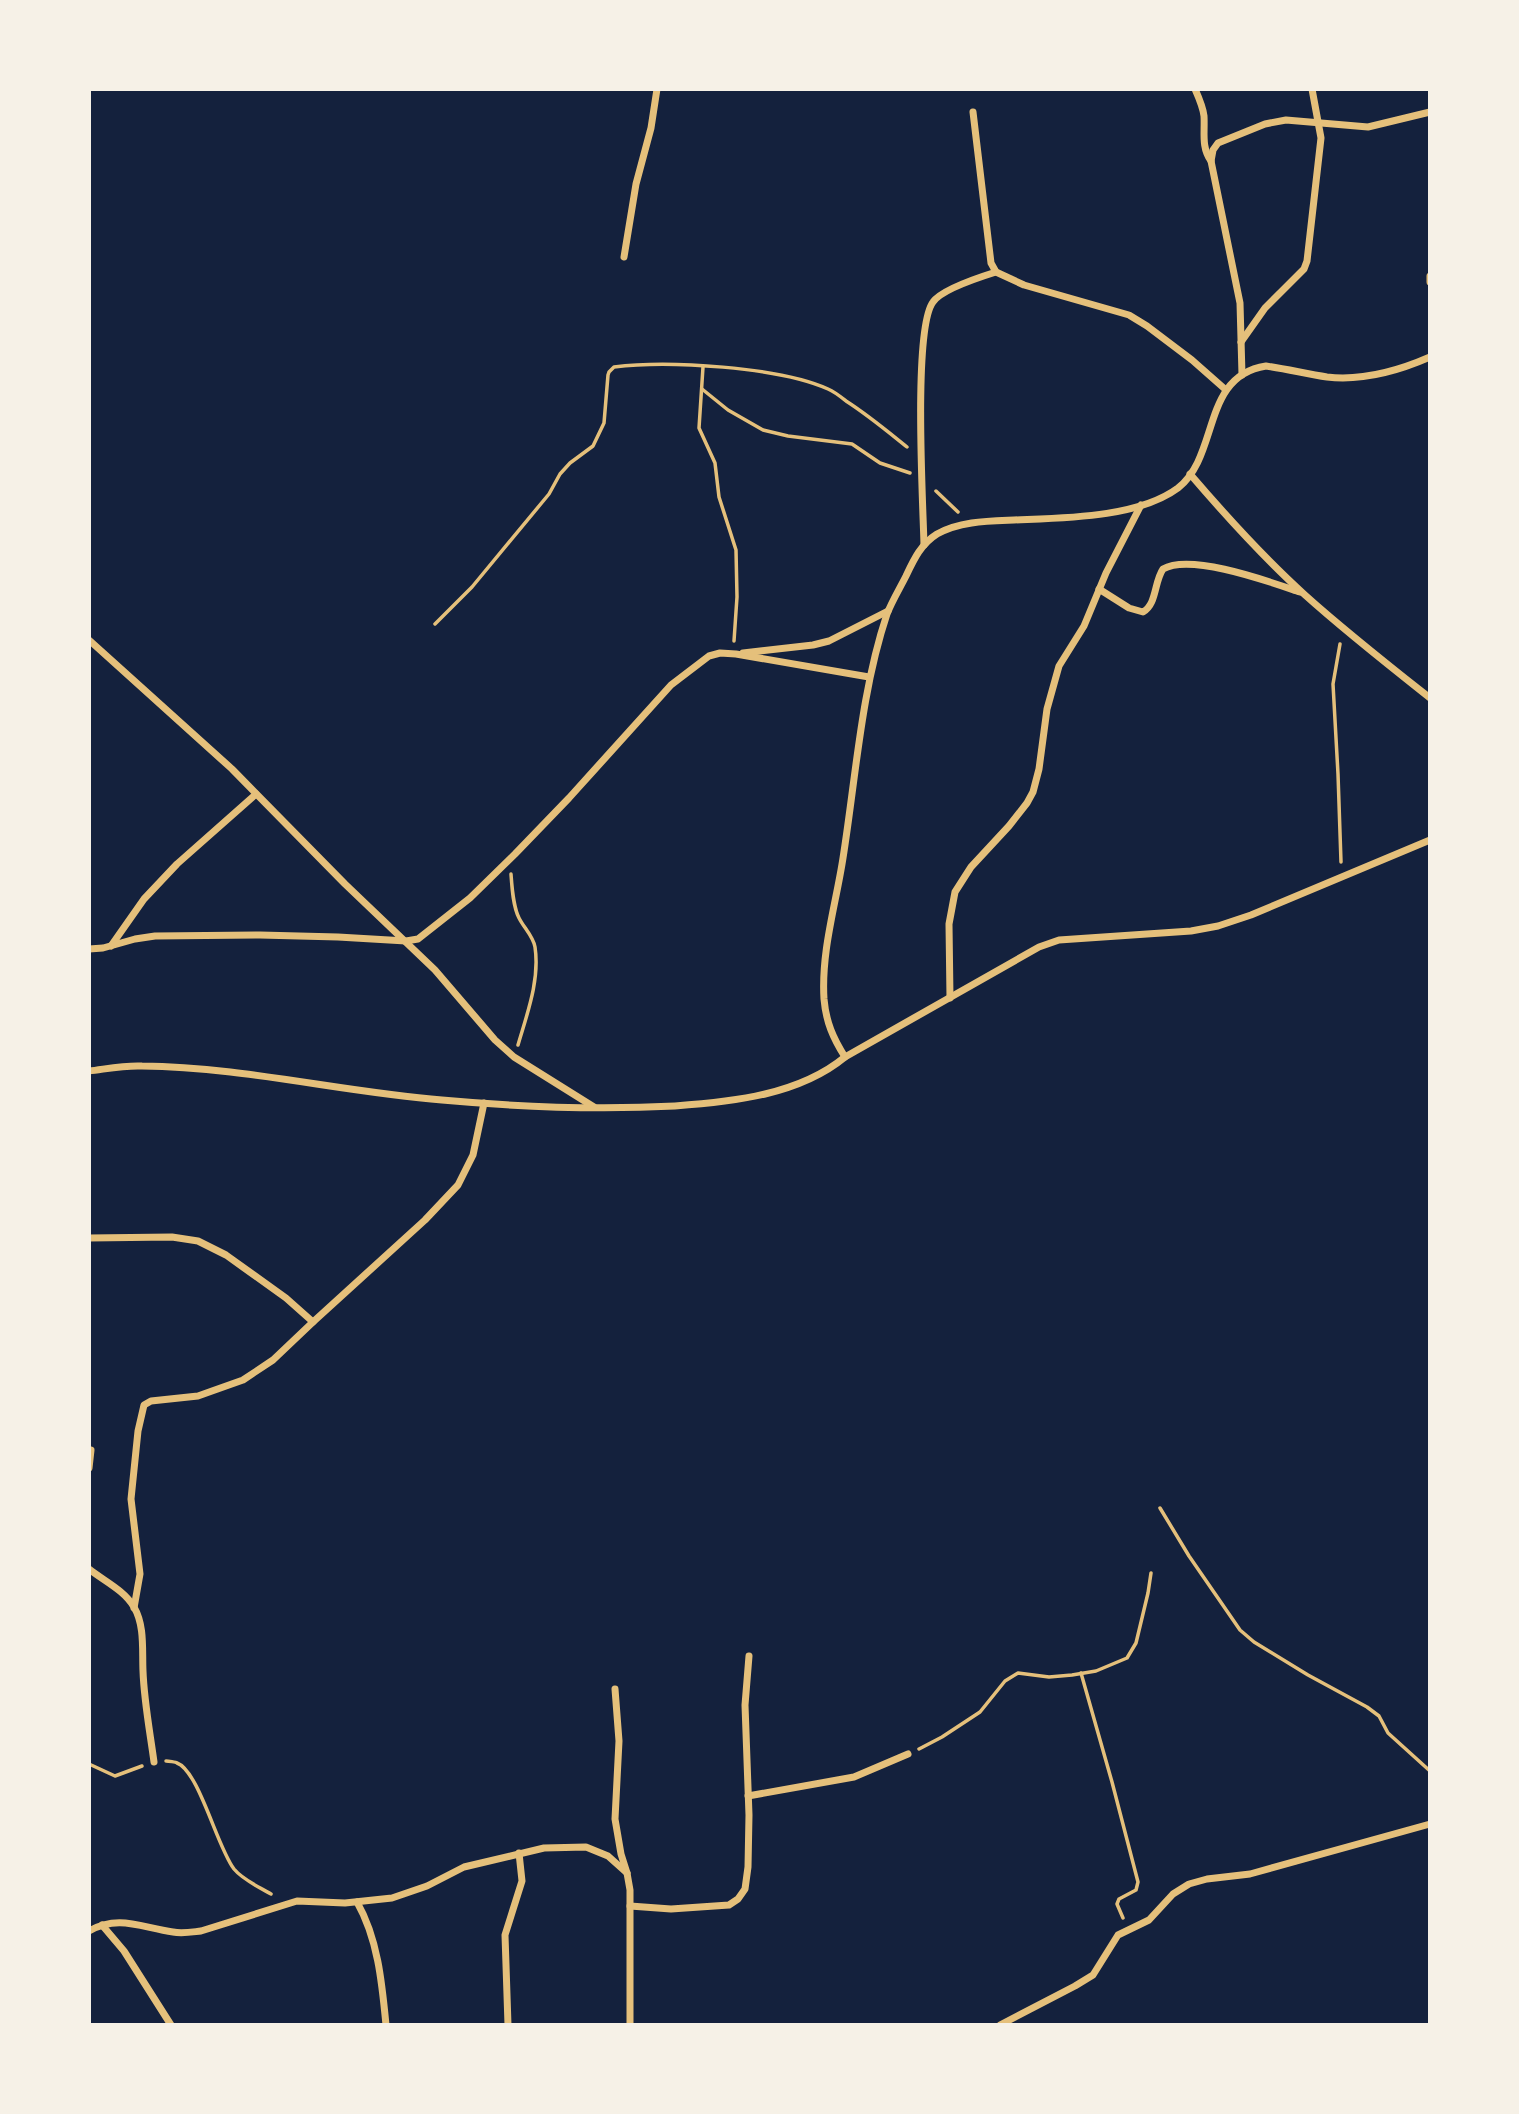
<svg xmlns="http://www.w3.org/2000/svg" width="1519" height="2114" font-family="'Work Sans',sans-serif">
	<style>
		.lines { fill: none; stroke-linecap: round; stroke-linejoin: round }
		.path { stroke: #e5c07b; stroke-width: 3.5 }
		.minor { stroke: #e5c07b; stroke-width: 7 }
	</style>
	<rect width="100%" height="100%" fill="#14213d"/>
	<g class="lines">
		<g class="path">
			<polyline points="703,367 699,428 715,463 719,497 736,550 737,597 734,641"/>
			<polyline points="702,389 728,410 763,430 788,436 852,444 880,463 910,473"/>
			<polyline points="936,491 958,512"/>
			<path d="M435,624L472,587L549,494L560,474L570,463L593,446L604,423L608,375L609,372L614,367C668,360 779,367 828,389C835,392 841,397 846,401C868,415 887,431 907,447"/>
			<polyline points="1340,644 1333,684 1338,774 1341,862"/>
			<path d="M511,874C512,888 513,906 519,918C524,928 533,936 535,947C540,980 527,1014 518,1045"/>
			<polyline points="1160,1508 1189,1556 1240,1630 1254,1642 1308,1675 1367,1707 1379,1716 1388,1733 1430,1771"/>
			<polyline points="1081,1673 1112,1782 1138,1882 1136,1890 1119,1899 1117,1904 1123,1918"/>
			<polyline points="919,1749 942,1737 980,1712 1005,1681 1018,1673 1049,1677 1072,1675 1096,1671 1127,1658 1136,1643 1148,1593 1151,1573"/>
			<path d="M166,1761C168,1761 176,1762 177,1763C199,1771 217,1847 234,1869C243,1880 259,1887 271,1894"/>
			<polyline points="89,1764 115,1776 142,1766"/>
		</g>
		<g class="minor">
			<path d="M1195,89C1199,98 1203,107 1204,116C1205,132 1201,147 1211,161"/>
			<polyline points="973,112 991,263 996,272 1024,285 1129,315 1147,326 1192,360 1226,390"/>
			<polyline points="624,257 636,184 651,128 657,89"/>
			<polyline points="1430,276 1430,282"/>
			<polyline points="1241,342 1265,308 1304,269 1307,261 1321,138 1312,89"/>
			<polyline points="1242,375 1240,303 1211,161 1213,150 1218,143 1265,124 1286,120 1368,127 1430,112"/>
			<path d="M1190,474C1226,516 1264,558 1305,595C1345,631 1387,664 1430,698"/>
			<path d="M924,545C923,503 913,329 933,302C942,289 980,277 996,272"/>
			<path d="M1099,589L1129,608L1143,612C1157,604 1154,582 1163,569C1191,553 1270,582 1300,592"/>
			<polyline points="89,640 232,769 345,884 435,970 495,1040 514,1057 594,1107"/>
			<polyline points="743,653 813,645 829,641 888,611"/>
			<polyline points="111,946 144,899 177,864 256,794"/>
			<polyline points="89,949 103,948 135,939 155,936 260,935 338,937 406,941 418,939 470,898 515,854 569,798 671,685 709,656 720,653 736,654 869,677"/>
			<polyline points="950,998 949,924 955,892 971,867 1009,826 1027,803 1033,792 1039,769 1047,709 1059,666 1084,626 1106,573 1141,505"/>
			<path d="M845,1057C833,1038 826,1022 824,999C821,951 836,904 843,858C856,776 861,692 887,614C892,601 900,588 906,576C914,559 921,544 937,534C960,521 989,521 1014,520C1062,518 1138,518 1178,488C1220,455 1201,376 1266,366C1287,369 1307,374 1327,377C1362,381 1398,371 1430,357"/>
			<path d="M89,1071C106,1069 125,1065 142,1066C243,1067 342,1092 442,1100C519,1107 597,1110 675,1106C732,1102 799,1095 845,1057L1039,947L1059,940L1191,931L1218,926L1251,915L1430,840"/>
			<polyline points="89,1238 172,1237 198,1241 226,1255 286,1298 313,1322"/>
			<polyline points="89,1468 91,1450"/>
			<path d="M89,1569C104,1581 124,1590 134,1607C145,1626 142,1650 143,1671C144,1701 150,1732 154,1762"/>
			<polyline points="134,1608 140,1574 131,1499 138,1431 144,1405 151,1401 198,1396 212,1391 243,1380 273,1360 313,1322 425,1220 458,1185 473,1155 484,1103"/>
			<polyline points="615,1689 619,1741 615,1819 621,1854 627,1873 630,1890 630,2025"/>
			<polyline points="748,1796 854,1777 908,1754"/>
			<path d="M357,1902C378,1939 382,1983 386,2025"/>
			<polyline points="630,1906 671,1909 729,1905 738,1899 745,1889 748,1867 749,1815 745,1705 749,1656"/>
			<polyline points="102,1925 124,1951 171,2025"/>
			<path d="M89,1931C119,1914 142,1928 173,1932C182,1934 192,1932 201,1931L297,1901L345,1903L392,1898L427,1886L464,1867L544,1848L586,1847L608,1856L627,1873"/>
			<polyline points="508,2025 505,1935 522,1881 519,1853"/>
			<polyline points="1000,2025 1075,1986 1093,1975 1118,1935 1149,1920 1173,1894 1189,1884 1207,1879 1250,1874 1430,1824"/>
		</g>
	</g>
	<rect width="1519" height="2114" fill="none" stroke="#f6f1e7" stroke-width="182"/>
</svg>
